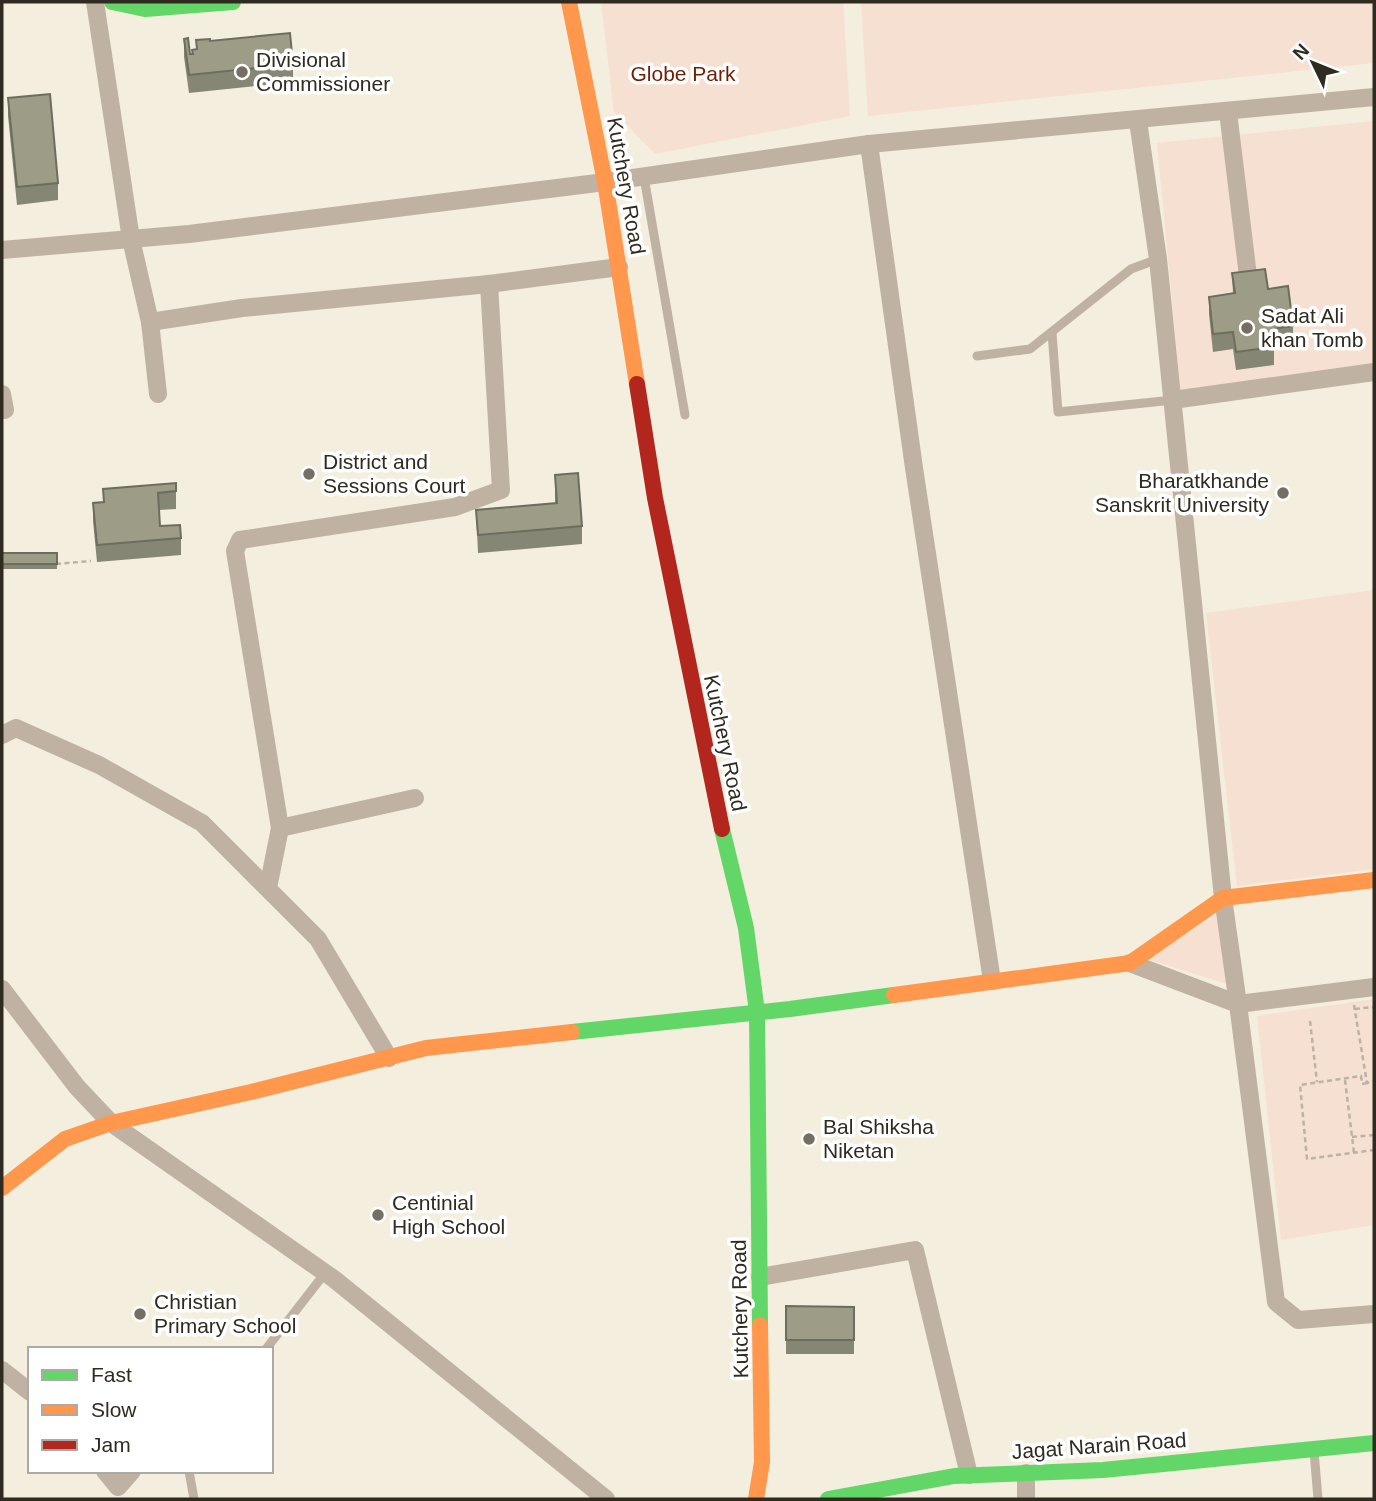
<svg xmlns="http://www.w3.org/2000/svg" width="1376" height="1501" font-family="Helvetica,sans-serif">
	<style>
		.green { fill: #f6e0d2 }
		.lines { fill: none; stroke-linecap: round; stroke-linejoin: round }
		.path { stroke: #bcb2a6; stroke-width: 2.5; stroke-dasharray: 5 3.5; stroke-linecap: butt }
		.lane { stroke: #bfb2a2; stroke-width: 9 }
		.street { stroke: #bfb2a2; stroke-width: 18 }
		.fast { stroke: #63d668; stroke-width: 16 }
		.slow { stroke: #ff974d; stroke-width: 16 }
		.jam { stroke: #b3261e; stroke-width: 16 }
		.wall { fill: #868674 }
		.building { fill: #9c9c87; stroke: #6d6d5e; stroke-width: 2 }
		.poi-dot { fill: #746f62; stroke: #fff; stroke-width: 2.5 }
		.labels { text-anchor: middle; stroke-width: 7; stroke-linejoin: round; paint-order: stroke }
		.poi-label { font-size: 21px; fill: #2f2b20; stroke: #fff; text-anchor: start }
		.park-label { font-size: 21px; fill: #731d00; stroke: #fff }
		.street-label { font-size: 21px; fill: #2f2b20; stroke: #fff }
	</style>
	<rect width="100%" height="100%" fill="#f3eede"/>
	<g class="green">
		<polygon points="601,2 843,2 850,116 655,154 614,112"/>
		<polygon points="861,2 1374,2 1374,63 868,116"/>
		<polygon points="1374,121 1374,380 1181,396 1157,143"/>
		<polygon points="1374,590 1374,869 1237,886 1206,613"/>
		<polygon points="1216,915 1227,984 1147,959"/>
		<polygon points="1374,999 1374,1225 1281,1240 1257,1016"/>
	</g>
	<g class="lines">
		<g class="path">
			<polyline points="56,564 91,561"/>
			<polyline points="1354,1005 1367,1083 1374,1081"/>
			<polyline points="1355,1009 1374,1007"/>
			<polyline points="1310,1021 1317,1082"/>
			<polyline points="1345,1080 1354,1153"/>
			<polyline points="1367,1083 1362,1084 1361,1076 1300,1085 1307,1159 1374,1150"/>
			<polyline points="1374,1122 1374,1124"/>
			<polyline points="1352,1137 1374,1135"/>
		</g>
		<g class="lane">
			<polyline points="644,177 685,415"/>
			<polyline points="1052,333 1058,412 1173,400"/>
			<polyline points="977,356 1030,349 1131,269 1158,259"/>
			<polyline points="266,1349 325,1273"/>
			<polyline points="1314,1451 1318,1499"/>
			<polyline points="189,1471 194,1499"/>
		</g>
		<g class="street">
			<polyline points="95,2 131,239 150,322 158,394"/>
			<polyline points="1228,112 1248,276"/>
			<polyline points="1138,121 1158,259 1223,898 1238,1004 1276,1302 1298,1320 1374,1314"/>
			<polyline points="869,144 914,468 992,981"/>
			<polyline points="2,250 189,234 605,182 869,144 1374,97"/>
			<polyline points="150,322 242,308 489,284 619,267"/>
			<polyline points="2,394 5,410"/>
			<polyline points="1173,400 1374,372"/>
			<polyline points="2,735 16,728 99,765 202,823 318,939 389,1058"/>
			<polyline points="280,828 415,798"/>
			<polyline points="268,888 280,828 235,551 240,540 455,507 501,490 489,284"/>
			<polyline points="1130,963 1238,1004 1374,987"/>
			<polyline points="2,989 77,1087 111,1123 334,1279 606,1499"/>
			<polyline points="760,1277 915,1250 969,1475"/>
			<polyline points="2,1370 30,1392"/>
			<polyline points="105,1471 118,1487 132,1471"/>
			<polyline points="1026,1473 1026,1499"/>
		</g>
		<g class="fast">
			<polyline points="112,2 145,9 233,2"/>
			<polyline points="722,829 746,928 757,1012 760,1325"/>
			<polyline points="572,1032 790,1009 894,995"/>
			<polyline points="828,1499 954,1476 1103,1470 1374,1443"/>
		</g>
		<g class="slow">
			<polyline points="569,2 605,182 637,384"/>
			<polyline points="894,995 1130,963 1223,898 1374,880"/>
			<polyline points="2,1188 65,1139 111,1123 251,1092 426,1048 572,1032"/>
			<polyline points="756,1499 762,1462 760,1325"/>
		</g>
		<polyline class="jam" points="637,384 655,498 722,829"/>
	</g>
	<g class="wall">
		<polygon points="184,39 190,54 192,54 192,50 196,49 196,40 210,41 293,64 293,82 189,93 184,57"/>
		<polygon points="8,98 58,183 58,200 17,205 8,116"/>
		<polygon points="1232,273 1268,289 1293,326 1293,343 1274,346 1274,365 1236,370 1233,349 1213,352 1209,314 1209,297 1233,294"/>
		<polygon points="555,475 582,526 582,544 478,553 476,510 555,503"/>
		<polygon points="176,483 176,509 159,510 160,526 181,538 181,555 97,562 93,521 93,503 103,502 103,489"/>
		<rect x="2" y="553" width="55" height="16"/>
		<polygon points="786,1306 854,1307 854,1354 786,1354"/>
	</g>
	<g class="building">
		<polygon points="290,33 293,64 189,75 184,39 188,38 190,54 193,54 192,50 197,49 196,40 210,39 210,41"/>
		<polygon points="50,94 58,183 17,187 8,98"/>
		<polygon points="1265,269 1268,289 1288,286 1293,326 1272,329 1274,347 1236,352 1233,332 1213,334 1209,297 1235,293 1232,273"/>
		<polygon points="578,473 582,526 478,535 476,510 557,503 555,475"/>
		<polygon points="176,483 176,491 158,493 160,526 180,525 181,538 97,545 93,503 104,502 103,489"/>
		<rect x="2" y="553" width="55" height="11"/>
		<polygon points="786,1306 854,1307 854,1340 786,1340"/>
	</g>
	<g class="poi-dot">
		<circle cx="242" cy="72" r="7"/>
		<circle cx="1247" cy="328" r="7"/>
		<circle cx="309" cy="474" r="7"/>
		<circle cx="1283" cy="493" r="7"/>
		<circle cx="809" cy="1139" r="7"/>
		<circle cx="378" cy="1215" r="7"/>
		<circle cx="140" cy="1314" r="7"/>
	</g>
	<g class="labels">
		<g class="poi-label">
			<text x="256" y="67">Divisional<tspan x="256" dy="24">Commissioner</tspan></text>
			<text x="1261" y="323">Sadat Ali<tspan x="1261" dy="24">khan Tomb</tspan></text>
			<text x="323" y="469">District and<tspan x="323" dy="24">Sessions Court</tspan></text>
			<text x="1269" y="488" text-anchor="end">Bharatkhande<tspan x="1269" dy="24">Sanskrit University</tspan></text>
			<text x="823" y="1134">Bal Shiksha<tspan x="823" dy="24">Niketan</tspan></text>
			<text x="392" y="1210">Centinial<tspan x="392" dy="24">High School</tspan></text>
			<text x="154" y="1309">Christian<tspan x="154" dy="24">Primary School</tspan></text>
		</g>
		<g class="park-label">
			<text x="683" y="81">Globe Park</text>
		</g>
		<g class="street-label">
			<text transform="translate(626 186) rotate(80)" y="7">Kutchery Road</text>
			<text transform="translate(725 743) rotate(78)" y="7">Kutchery Road</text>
			<text transform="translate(740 1309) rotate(-91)" y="7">Kutchery Road</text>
			<text transform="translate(1099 1446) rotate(-4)" y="7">Jagat Narain Road</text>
		</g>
	</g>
	<rect width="1376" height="1501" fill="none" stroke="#2f2b20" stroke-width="7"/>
	<rect x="28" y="1347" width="245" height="126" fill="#ffffff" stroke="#acaaa6" stroke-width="2"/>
	<rect x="42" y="1370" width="35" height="10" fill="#63d668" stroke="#acaaa6" stroke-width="2"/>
	<text x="91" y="1382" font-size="21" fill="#2f2b20">Fast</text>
	<rect x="42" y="1405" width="35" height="10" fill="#ff974d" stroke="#acaaa6" stroke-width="2"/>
	<text x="91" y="1417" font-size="21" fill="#2f2b20">Slow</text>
	<rect x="42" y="1440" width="35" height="10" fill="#b3261e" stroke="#acaaa6" stroke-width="2"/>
	<text x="91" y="1452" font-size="21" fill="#2f2b20">Jam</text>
	<g transform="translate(1313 63) rotate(313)" stroke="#ffffff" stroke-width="5" paint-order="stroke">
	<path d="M0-5L12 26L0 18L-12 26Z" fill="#2f2b20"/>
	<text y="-10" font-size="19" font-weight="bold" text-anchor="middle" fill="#2f2b20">N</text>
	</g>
</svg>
